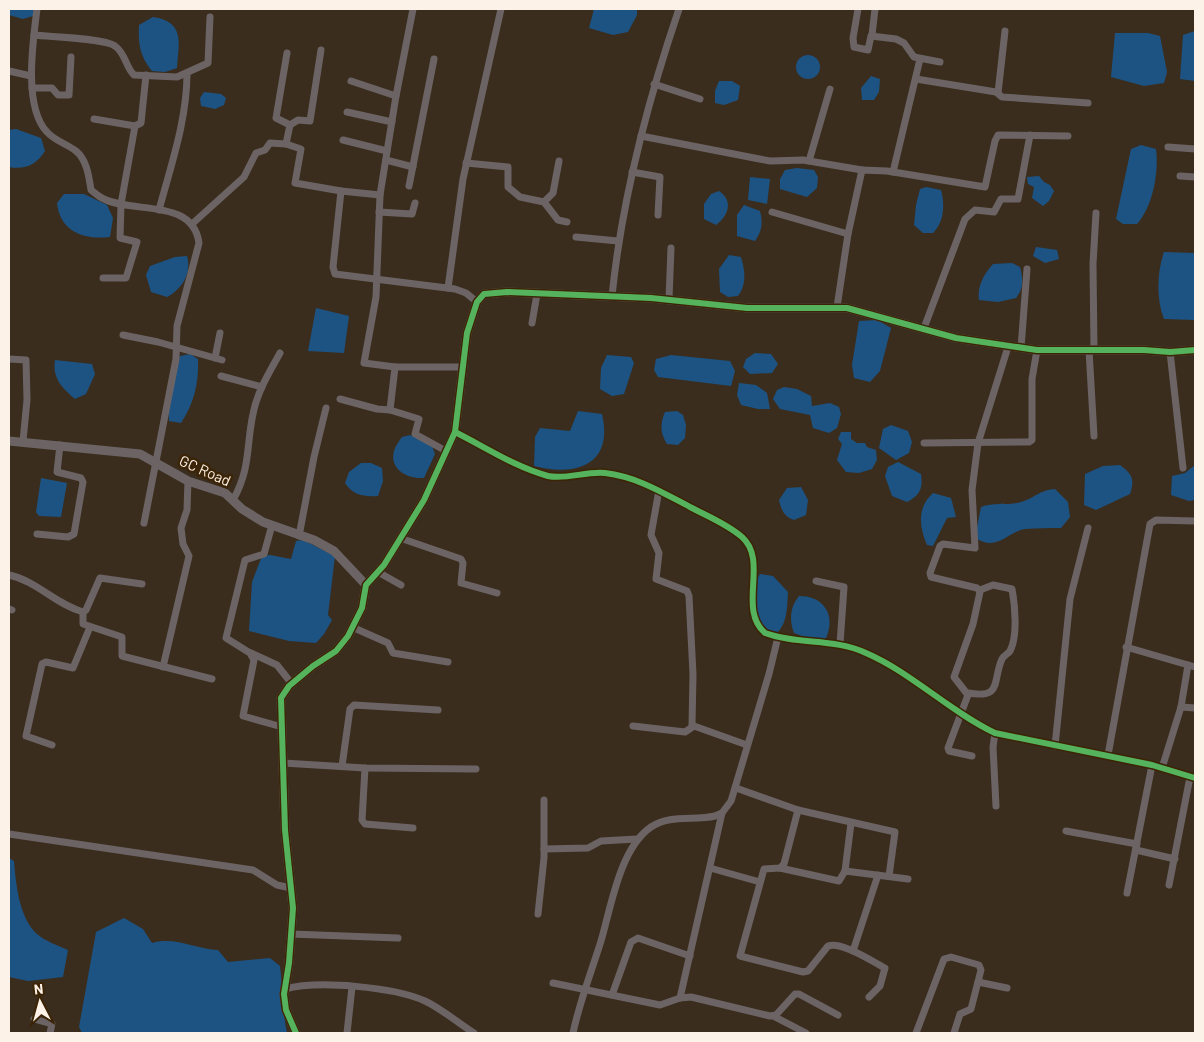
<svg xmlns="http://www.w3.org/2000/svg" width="1204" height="1042" font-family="Barlow,sans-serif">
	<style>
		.water { fill: #1d5382 }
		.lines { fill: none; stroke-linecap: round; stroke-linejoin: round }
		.minor { stroke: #6c6464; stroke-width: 7 }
		.tertiary { stroke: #6c6464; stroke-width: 9 }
		.cycleway-casing { stroke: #3c2406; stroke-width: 9 }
		.cycleway { stroke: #56b35d; stroke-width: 6 }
		.labels { text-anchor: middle; stroke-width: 5; stroke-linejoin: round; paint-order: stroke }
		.street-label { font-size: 15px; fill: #fdf2e7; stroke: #3c2406 }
	</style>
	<rect width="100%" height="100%" fill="#3a2d1e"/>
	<g class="water">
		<polygon points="9,9 34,9 33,16 23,19 9,15"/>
		<polygon points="594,9 637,9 637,15 628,32 613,35 589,28"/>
		<path d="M153,17C185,22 179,42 177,68L165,72L152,71C140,56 138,44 139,25Z"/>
		<polygon points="1195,31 1195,81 1180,79 1183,35"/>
		<polygon points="1115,33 1148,33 1160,36 1167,72 1164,83 1144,86 1111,77"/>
		<circle cx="808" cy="67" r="12"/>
		<polygon points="871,76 880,79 879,92 874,100 862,100 861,88"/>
		<polygon points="719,81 732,81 740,86 738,100 724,105 715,103 715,91"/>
		<polygon points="204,92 221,94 226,98 224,105 215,109 201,106 200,98"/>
		<path d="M16,129L41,138L45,151C36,165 25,170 9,167V130Z"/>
		<path d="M1141,145L1156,149C1159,172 1153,206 1137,224H1123L1116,219L1131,149Z"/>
		<polygon points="797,168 814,170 818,177 817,188 807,197 780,189 780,179 785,170"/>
		<polygon points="1039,176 1044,182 1050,185 1054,191 1049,201 1043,206 1032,198 1034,187 1028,184 1027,177"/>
		<polygon points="750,177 770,179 767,204 748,200"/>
		<path d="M926,187L941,190C945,205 944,222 933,233H923L914,225L916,205L920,189Z"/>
		<path d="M719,191C734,201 728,216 716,225L704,219V204L711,194Z"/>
		<path d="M64,194H84L107,205L113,218L110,237C84,240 60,232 57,203Z"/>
		<path d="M744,205L760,211C763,223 762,231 755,241L737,236V215Z"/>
		<polygon points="1036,247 1057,250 1059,259 1045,263 1033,256"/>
		<path d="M1164,252L1195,253V320L1164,319C1156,299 1157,272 1164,252Z"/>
		<path d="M729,255L741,257C745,271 747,284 738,296L728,297L720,292L719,269Z"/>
		<path d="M187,256C192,273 182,289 167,297L151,292L146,275L150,266L175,257Z"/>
		<path d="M1012,263L1020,267C1023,279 1024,288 1016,298L998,302L979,300C977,286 984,274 993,264Z"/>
		<polygon points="316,308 349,316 344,353 308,351"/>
		<polygon points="877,320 891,328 880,371 870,382 854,378 852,365 859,321"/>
		<polygon points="755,353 771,354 778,364 772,373 750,374 743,367 746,359"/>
		<path d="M190,354L198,359C199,383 194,403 181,423L169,421L168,403L180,356Z"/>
		<polygon points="607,355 631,357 634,363 624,394 612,396 600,389 601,368"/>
		<polygon points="671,355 730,361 735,371 731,386 658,377 654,370 656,359"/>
		<path d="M55,360L92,364L95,374L86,394L75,399C62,388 52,378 55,360Z"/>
		<polygon points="739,383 756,385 767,393 770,409 758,409 741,405 737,395"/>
		<polygon points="784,387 797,389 811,396 812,406 830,403 839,407 841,414 837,428 829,433 813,428 810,415 780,409 773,399 777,390"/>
		<path d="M578,411L602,414C614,465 576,477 534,466L535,437L540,428L570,431Z"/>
		<path d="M677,411L683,415L686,425L685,438L678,445L667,444C660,433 660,424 665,412Z"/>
		<polygon points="891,425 908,431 912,442 909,453 896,460 879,448 883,429"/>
		<polygon points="841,432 851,432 851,439 857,443 865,443 867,447 876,450 877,460 872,469 859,473 846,472 837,460 842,444 838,439"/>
		<path d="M410,435L432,446L435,454L424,478C408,479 389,470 394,451C395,447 399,441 402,437Z"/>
		<path d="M898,462L921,474C923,489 920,495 907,502L892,496L885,476L888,467Z"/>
		<path d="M361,463H371L382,468L383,481L378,496C363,497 353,495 345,483L349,472Z"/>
		<path d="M1120,465C1132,474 1135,479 1130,494L1096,510L1084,505L1085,474L1103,466Z"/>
		<polygon points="1195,465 1195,500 1189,501 1171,495 1172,476 1185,473"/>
		<polygon points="41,478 67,483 61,517 39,516 36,512"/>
		<path d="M801,487L808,500L806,515L794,520C784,517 781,509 779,500L787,488Z"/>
		<path d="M1055,489L1068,502L1070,517L1061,528C1049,528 1037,528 1025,529C1007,532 998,552 975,538L981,507C994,502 1008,506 1021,502C1035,498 1039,490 1055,489Z"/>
		<path d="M933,493L951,498L956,517L947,518L933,546L927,545C919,527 917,507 933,493Z"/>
		<polygon points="303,540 335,556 328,615 332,620 324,634 316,643 289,641 249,631 252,582 262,556 270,555 291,559 296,541"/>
		<path d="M760,574L773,576L788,592C787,607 788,626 774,635L763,630C757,611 748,591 760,574Z"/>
		<path d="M799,596C824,596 836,615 826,638L810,639L794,633C789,620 790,607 799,596Z"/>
		<path d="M9,858L14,861C16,884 19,918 37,934C45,941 59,946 68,950L63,977L28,981L9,977Z"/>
		<path d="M124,918L143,929L152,943C175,936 195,949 218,950L228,962L270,958L280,966C283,990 282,1009 287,1033H82L79,1027L96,932Z"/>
	</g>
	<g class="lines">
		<g class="minor">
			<path d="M37,9C33,41 23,107 47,132C55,141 67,144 76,151C87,160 89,177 91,190C95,193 99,197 104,199C134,214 193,198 199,243L177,326L176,359L144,523"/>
			<polyline points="413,9 396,96 380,195 376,297 364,363 395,367 390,410 419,419 415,434 446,451"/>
			<polyline points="858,9 853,38 854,47 868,50 871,36 896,39 904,43 914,57 940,62"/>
			<path d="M34,35C51,37 103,38 115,46C126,54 125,66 134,75L177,77L208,63L210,17"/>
			<polyline points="872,35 875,9"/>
			<polyline points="287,53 276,118 290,125 286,144 301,149 295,183 341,191 333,267 335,274 455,289 466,293 477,302"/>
			<polyline points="9,71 31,76"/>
			<polyline points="916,79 996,92 1002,97 1088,103"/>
			<polyline points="351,81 396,96"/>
			<polyline points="654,84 700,99"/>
			<polyline points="32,88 52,88 58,95 69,95 71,57"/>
			<polyline points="998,93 1005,31"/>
			<polyline points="347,112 392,122"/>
			<polyline points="94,119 135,126"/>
			<polyline points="290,125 298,120 310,121 321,50"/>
			<polyline points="641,136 770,161 803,160 862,170"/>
			<polyline points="343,140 387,151"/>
			<polyline points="1168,147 1195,149"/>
			<polyline points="386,160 413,167"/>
			<polyline points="809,161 830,89"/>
			<polyline points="466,163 508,167 508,187 520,197 544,202 558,220 567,222"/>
			<polyline points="632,172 660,177 658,215"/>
			<polyline points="893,172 920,59"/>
			<polyline points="1180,176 1195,177"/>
			<polyline points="409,186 434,59"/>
			<polyline points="341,191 380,195"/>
			<polyline points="544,202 553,193 559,161"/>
			<path d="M159,210C171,165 187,120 187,73"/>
			<polyline points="379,212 412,214 415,203"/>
			<polyline points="772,212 848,234"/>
			<polyline points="192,224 244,177 256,153 265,150 270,143 286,144"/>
			<polyline points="576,237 618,241"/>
			<polyline points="103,278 126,278 137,242 120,238 121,204 135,126 141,123 146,75"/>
			<polyline points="448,288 463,179 501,9"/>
			<path d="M612,296C622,198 647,103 679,9"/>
			<polyline points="669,299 671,248"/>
			<polyline points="837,307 848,234 862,170 887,171 985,187 995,141 998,135 1068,136"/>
			<polyline points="532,323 537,294"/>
			<polyline points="924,328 965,219 975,210 994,212 1001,199 1018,199 1030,135"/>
			<polyline points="123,335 158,342 222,360"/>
			<polyline points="1021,348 1027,269"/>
			<polyline points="1089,350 1094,436"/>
			<polyline points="1094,350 1093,264 1096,213"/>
			<polyline points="1170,352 1183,468"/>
			<polyline points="215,358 220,333"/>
			<polyline points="9,359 26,360 27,400 23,441"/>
			<polyline points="395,367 463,367"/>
			<polyline points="221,376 262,387"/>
			<polyline points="340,399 377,409 390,410"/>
			<path d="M455,432C485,447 515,467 548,476C566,480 586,471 605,473C638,477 663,493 692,508C709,517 727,524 742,537C769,561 737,609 765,633C798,645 834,638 866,653C912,673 949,711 995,733L1152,765L1195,778"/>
			<polyline points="924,443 1029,442 1032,440 1032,379 1037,350"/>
			<polyline points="659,490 651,535 659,553 656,579 687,591 689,596 693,674 692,726"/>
			<path d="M233,500C251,468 246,446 253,414C257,392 269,373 280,353"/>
			<polyline points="272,525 264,554 245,560 226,638 250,653 254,660 243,716 282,727"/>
			<polyline points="37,534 68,537 74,534 83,482 81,478 57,472 60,445"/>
			<polyline points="299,536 314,457 326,408"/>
			<polyline points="400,538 461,559 463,563 461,583 497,593"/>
			<polyline points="378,572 401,585"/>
			<path d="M9,575C37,581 55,604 83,612L86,610L100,578L142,584"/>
			<polyline points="816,581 844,587 840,644"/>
			<polyline points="9,609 12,610"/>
			<polyline points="83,612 83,624 122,637 122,656 212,679"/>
			<polyline points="352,627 388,643 393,653 448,662"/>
			<polyline points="1126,647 1195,667"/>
			<polyline points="251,653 277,665 292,684"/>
			<polyline points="163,667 189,556 183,544 181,528 187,510 188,481"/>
			<path d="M968,693C1003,699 992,681 1002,659C1004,655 1008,654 1010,651C1018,636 1015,605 1012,589L993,585L980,590"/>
			<polyline points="1181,707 1195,708"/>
			<polyline points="633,726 685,732 694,726 747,745"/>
			<polyline points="995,733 993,747 996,806"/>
			<polyline points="52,745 26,736 42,664 46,662 73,668 90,627"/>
			<polyline points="1055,746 1070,599 1088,528"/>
			<polyline points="1108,755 1150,524 1156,520 1195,521"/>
			<polyline points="972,756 949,751 948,748 968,695 954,677 973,624 980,592 977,588 931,577 930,573 940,546 943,544 975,548 972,490 978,443 1008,347"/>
			<polyline points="283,763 365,768 476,769"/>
			<polyline points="342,766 350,709 354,705 438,710"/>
			<polyline points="365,768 362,820 365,824 413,828"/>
			<polyline points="1162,768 1181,707 1188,665"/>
			<polyline points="736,788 798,810 895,832 889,876"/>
			<path d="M798,810L784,864L780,868L764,869L740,956L803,972L808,971L828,946C841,941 872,961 885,968L880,986L869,997"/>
			<polyline points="1066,831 1137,844"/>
			<polyline points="9,834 253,870 277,885 291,888"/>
			<polyline points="544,849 588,848 601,841 637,839"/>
			<polyline points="1136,850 1175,859"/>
			<polyline points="710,868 760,882"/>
			<polyline points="780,868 839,881 845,871 908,879"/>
			<polyline points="845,871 851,823"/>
			<polyline points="1169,885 1190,777"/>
			<polyline points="1127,893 1152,765"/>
			<polyline points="538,914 544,858 544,800"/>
			<polyline points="291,934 398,938"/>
			<polyline points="853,951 878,875"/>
			<polyline points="978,982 1007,988"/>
			<polyline points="553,983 660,1005 680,998 691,997 770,1016 776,1015 795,994 799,994 838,1015"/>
			<path d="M285,989C318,980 394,987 425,1001C442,1009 458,1023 474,1033"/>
			<polyline points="612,995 631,942 638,938 690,956"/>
			<polyline points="680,998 722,813"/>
			<polyline points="773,1016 806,1033"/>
			<polyline points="34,1019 52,1024 50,1033"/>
			<polyline points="347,1033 352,987"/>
			<path d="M573,1033C580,1000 591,973 601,941C611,907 620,848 651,827C670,814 694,821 715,816L722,813L731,801L769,674L778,637"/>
			<polyline points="916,1033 944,959 951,957 979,965 981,970 971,1009 960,1014 954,1033"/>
		</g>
		<g class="tertiary">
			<polyline points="9,441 140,454 188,481 225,493 242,509 263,522 314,540 334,551 366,585"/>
			<polyline points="296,1033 286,1010 284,994 289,963 293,908 285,830 281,698 289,686 313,666 336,651 348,636 362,608 366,585 384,565 424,500 455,432 467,333 477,302 484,294 507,292 651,298 747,308 847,308 956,338 1037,350 1144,350 1170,352 1195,350"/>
		</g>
		<g class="cycleway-casing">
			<g id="cycleway">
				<path d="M455,432C485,447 515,467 548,476C566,480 586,471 605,473C638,477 663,493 692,508C709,517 727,524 742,537C769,561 737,609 765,633C798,645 834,638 866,653C912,673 949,711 995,733L1152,765L1195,778"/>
				<polyline points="296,1033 286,1010 284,994 289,963 293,908 285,830 281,698 289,686 313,666 336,651 348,636 362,608 366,585 384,565 424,500 455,432 467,333 477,302 484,294 507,292 651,298 747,308 847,308 956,338 1037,350 1144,350 1170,352 1195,350"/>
			</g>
		</g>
		<use href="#cycleway" class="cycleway"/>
	</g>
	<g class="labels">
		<g class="street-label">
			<text transform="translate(205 471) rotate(24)" y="5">GC Road</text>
		</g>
	</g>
	<rect width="1204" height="1042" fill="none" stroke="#fdf2e7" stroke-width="20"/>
	<g transform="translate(40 1002) rotate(354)" stroke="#3c2406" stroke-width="4" paint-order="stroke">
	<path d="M0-4L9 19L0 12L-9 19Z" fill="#fdf2e7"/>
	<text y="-8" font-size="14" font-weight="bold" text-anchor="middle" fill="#fdf2e7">N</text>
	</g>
</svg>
